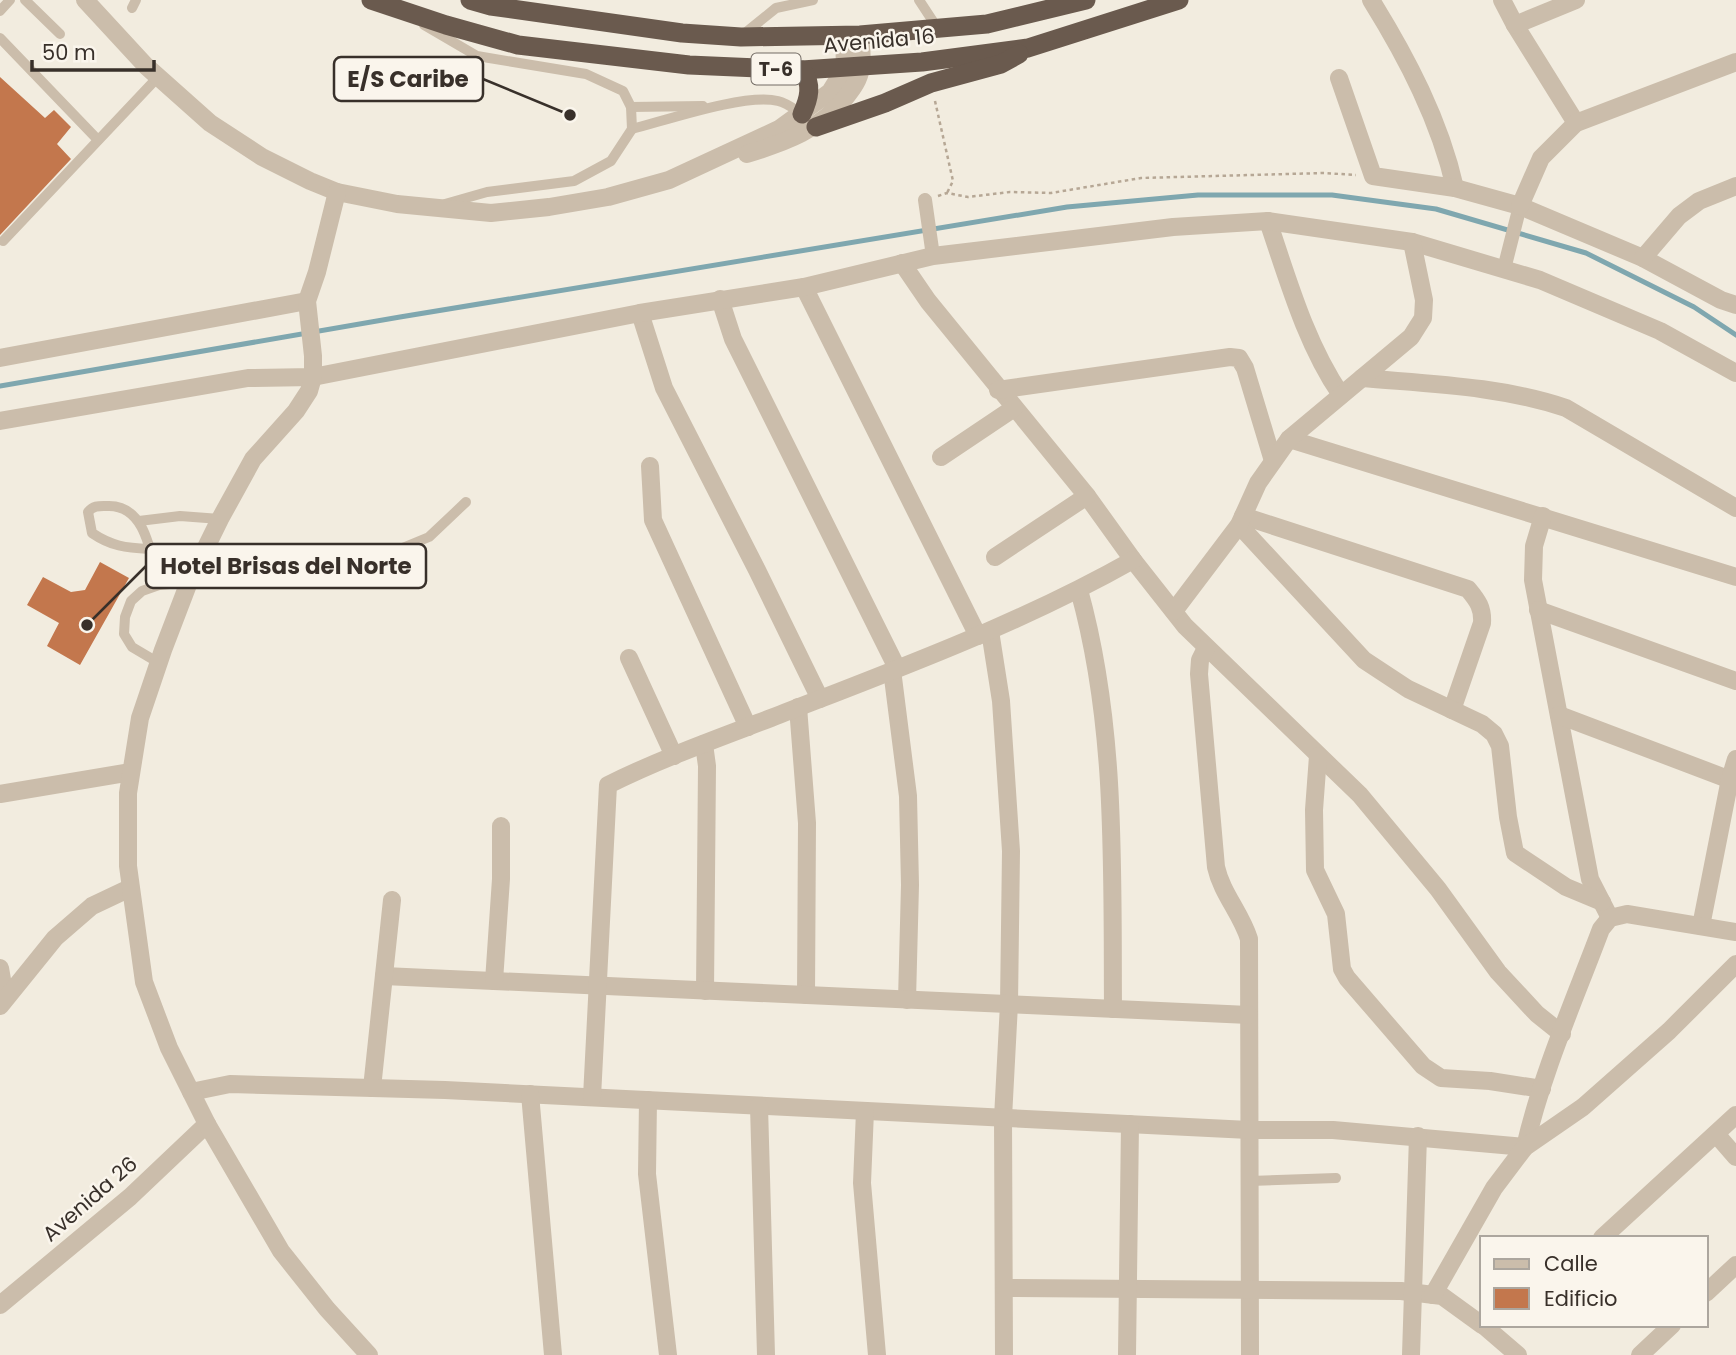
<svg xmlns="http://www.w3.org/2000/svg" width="1736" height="1355" font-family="Poppins,sans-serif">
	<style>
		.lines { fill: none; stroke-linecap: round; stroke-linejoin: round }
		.stream { stroke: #7fa7af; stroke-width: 5 }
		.building { fill: #c3774d }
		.path { stroke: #b6a795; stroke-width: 2.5; stroke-dasharray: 3.5 3.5; stroke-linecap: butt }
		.service { stroke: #cbbdab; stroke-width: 10 }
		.pedestrian { stroke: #cbbdab; stroke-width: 14 }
		.minor { stroke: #cbbdab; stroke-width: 18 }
		.tertiary { stroke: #cbbdab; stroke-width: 18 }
		.trunk { stroke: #6a5a4e; stroke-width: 19 }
		.labels { text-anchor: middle; stroke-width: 5; stroke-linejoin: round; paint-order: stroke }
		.shield { fill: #faf5ec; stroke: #726b64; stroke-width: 2 }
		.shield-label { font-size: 19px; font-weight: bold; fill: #38302a }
		.street-label { font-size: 21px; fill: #38302a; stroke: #faf5ec }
		.leader { fill: none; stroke: #38302a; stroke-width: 2.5 }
		.callout-dot { fill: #38302a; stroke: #faf5ec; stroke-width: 2.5 }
		.callout { fill: #faf5ec; stroke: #38302a; stroke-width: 2.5 }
		.callout-label { font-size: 23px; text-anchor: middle; font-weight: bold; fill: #38302a }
	</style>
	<rect width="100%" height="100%" fill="#f2ecdf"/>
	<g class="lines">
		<polyline class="stream" points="0,386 400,317 1067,207 1198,195 1332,195 1436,209 1586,253 1694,307 1736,335"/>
	</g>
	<g class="building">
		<polygon points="0,77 45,118 54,110 71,127 57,144 71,159 0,235"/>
		<polygon points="100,562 129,578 80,665 47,646 59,623 27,605 43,577 71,592 85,590"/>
	</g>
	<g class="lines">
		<g class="path">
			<polyline points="935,101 953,181 947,193"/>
			<polyline points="938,196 947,193 968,197 1010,192 1051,193 1141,178 1324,173 1356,175"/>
		</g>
		<g class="service">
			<polyline points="25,0 60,34"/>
			<polyline points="919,0 938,29"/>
			<polyline points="132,8 136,0"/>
			<polyline points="0,11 10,0"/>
			<polyline points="424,25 477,56 586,74 623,91 631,107 632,129 611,161 574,181 487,192 445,204"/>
			<polyline points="744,34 776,8 813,0"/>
			<polyline points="0,38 98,140"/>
			<polyline points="631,107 703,106"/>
			<path d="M632,129C667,120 745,93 778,101C787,103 794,109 802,114"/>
			<polyline points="3,241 158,77"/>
			<polyline points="139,521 180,516 220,519"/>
			<path d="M149,549C126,548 111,546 92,533L88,512C94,505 99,506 108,506C147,505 151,557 159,585"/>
			<polyline points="159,663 132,647 124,634 125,617 131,601 142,591 159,585 189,582 218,574 383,556 429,537 466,502"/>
			<polyline points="1250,1181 1336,1178"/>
		</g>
		<g class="pedestrian">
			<polyline points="925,200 933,256"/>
			<polyline points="1504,269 1520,206"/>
		</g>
		<g class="minor">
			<path d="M1371,0C1407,58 1440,121 1455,188"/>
			<polyline points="1502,0 1515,25 1576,123"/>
			<polyline points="1515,25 1576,0"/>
			<polyline points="1339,78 1373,176 1455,188 1520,206 1643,258 1721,300 1736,305"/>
			<polyline points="1520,206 1541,158 1576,123 1736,62"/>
			<path d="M1268,221C1288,280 1306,344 1341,395"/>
			<polyline points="1643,258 1679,216 1699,201 1736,186"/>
			<polyline points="902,263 928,301 1087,496 1133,560 1185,626 1360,795 1438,889 1498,972 1537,1014 1562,1034"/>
			<polyline points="804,287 978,636"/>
			<polyline points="720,299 733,339 897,668"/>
			<polyline points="640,313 664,388 757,570 820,699"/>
			<polyline points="0,358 307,301"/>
			<path d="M1362,378C1430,384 1501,386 1566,408L1736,508"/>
			<polyline points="998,390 1230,357 1239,358 1245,368 1273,461"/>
			<polyline points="0,421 248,378 313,377 640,313 804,287 933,256 1173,227 1268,221 1412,242 1540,280 1660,331 1736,373"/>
			<polyline points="1289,439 1736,577"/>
			<polyline points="941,457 1014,408"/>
			<polyline points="650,466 653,520 748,727"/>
			<path d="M1243,516L1468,589C1478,601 1483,608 1482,623L1452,710"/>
			<polyline points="1543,516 1534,546 1533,580 1590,879 1610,918"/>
			<polyline points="1239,525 1364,660 1408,689 1482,724 1494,734 1500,746 1508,817 1515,853 1566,887 1602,902"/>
			<polyline points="995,557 1087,496"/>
			<path d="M1079,590C1117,726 1112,869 1113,1009"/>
			<polyline points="1538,610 1736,681"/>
			<polyline points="1174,611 1239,525 1258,483 1289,439 1411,337 1423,318 1424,300 1412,242"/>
			<polyline points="990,631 1001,701 1011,851 1009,1004 1003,1118 1004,1355"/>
			<path d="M1206,648L1200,660L1199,674L1216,867C1222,894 1241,913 1249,939L1250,1355"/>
			<polyline points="629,658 674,756"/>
			<polyline points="892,670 908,796 910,885 907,1000"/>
			<polyline points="798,707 807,823 806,995"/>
			<polyline points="1559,715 1736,782"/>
			<polyline points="704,744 707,766 705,991"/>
			<polyline points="1318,756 1314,810 1315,870 1336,914 1342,969 1347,978 1423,1066 1441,1078 1490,1081 1542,1089"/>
			<polyline points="0,794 131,772"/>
			<polyline points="1701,926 1730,779 1736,759"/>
			<polyline points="0,968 5,997"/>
			<polyline points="384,976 1249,1015"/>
			<polyline points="494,981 501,879 501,826"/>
			<polyline points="0,1006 55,938 92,906 130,888"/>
			<polyline points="372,1088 392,900"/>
			<polyline points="191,1092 230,1084 445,1090 1249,1130 1333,1130 1525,1147"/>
			<polyline points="530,1094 553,1355"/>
			<path d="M592,1097L608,785C660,759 716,739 771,718C894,670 1018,625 1133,560"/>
			<polyline points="648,1100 647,1174 668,1355"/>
			<polyline points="759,1106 766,1355"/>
			<polyline points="865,1111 862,1183 877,1355"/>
			<polyline points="1716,1134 1736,1157"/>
			<path d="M1525,1147C1542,1073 1574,1001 1601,929L1610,918L1627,914L1736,932"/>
			<polyline points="1602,1238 1736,1115"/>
			<polyline points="1005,1288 1401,1291 1442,1296 1482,1325"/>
			<polyline points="1706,1293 1736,1265"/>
			<polyline points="1433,1295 1494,1188 1525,1147 1583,1107 1669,1031 1736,964"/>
			<polyline points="0,1305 130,1197 207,1124"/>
			<polyline points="1483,1325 1518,1355"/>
			<polyline points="1127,1355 1130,1124"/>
			<polyline points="1411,1355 1418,1136"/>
			<polyline points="1640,1355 1672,1325"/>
		</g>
		<g class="tertiary">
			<polyline points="85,0 146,66 210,123 262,157 310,181 337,192 397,204 491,213 549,207 608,197 669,180 779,129 830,92 845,68 844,35"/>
			<path d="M747,154C786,142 820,130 846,97C853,88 859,80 861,68C863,58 861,46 860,35"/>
			<polyline points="337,192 317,272 307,301 313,356 313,377 309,391 296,411 253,459 220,519 189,582 163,650 140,718 128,793 128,866 144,982 169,1048 207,1124 281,1251 327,1309 369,1355"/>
		</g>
		<g class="trunk">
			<polyline points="371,0 446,25 518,45 689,65 802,70 922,62 1028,48 1179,0"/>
			<polyline points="470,0 491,6 682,33 741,37 860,35 987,24 1086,0"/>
			<path d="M802,70C813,84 809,99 802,114"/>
			<polyline points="816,127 885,103 931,83 1001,64 1019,54"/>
		</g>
	</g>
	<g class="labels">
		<rect class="shield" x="751.5" y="53.5" width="49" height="31" rx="5"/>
		<g class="shield-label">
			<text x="776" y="76">T-6</text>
		</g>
		<g class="street-label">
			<text transform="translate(879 41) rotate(-5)" y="7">Avenida 16</text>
			<text transform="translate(90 1199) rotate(-41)" y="7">Avenida 26</text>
		</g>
	</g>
	<path class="leader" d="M570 115L483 79M87 625L146 566"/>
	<g class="callout-dot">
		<circle cx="570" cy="115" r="7"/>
		<circle cx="87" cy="625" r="7"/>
	</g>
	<g class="callout">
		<rect x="334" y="57" width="149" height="44" rx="7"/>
		<rect x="146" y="544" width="280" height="44" rx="7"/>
	</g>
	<g class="callout-label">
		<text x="408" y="87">E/S Caribe</text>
		<text x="286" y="574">Hotel Brisas del Norte</text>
	</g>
	<rect x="1480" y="1236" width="228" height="91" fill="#faf5ec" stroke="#aca69e" stroke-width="2"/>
	<rect x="1494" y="1259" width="35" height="10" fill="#cbbdab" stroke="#aca69e" stroke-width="2"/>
	<text x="1544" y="1271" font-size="21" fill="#38302a">Calle</text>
	<rect x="1494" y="1288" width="35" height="21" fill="#c3774d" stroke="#aca69e" stroke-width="2"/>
	<text x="1544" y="1306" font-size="21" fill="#38302a">Edificio</text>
	<path d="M32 60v10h122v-10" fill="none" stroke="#38302a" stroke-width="3.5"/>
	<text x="42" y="60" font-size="21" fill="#38302a" stroke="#faf5ec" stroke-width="5" paint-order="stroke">50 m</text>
</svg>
